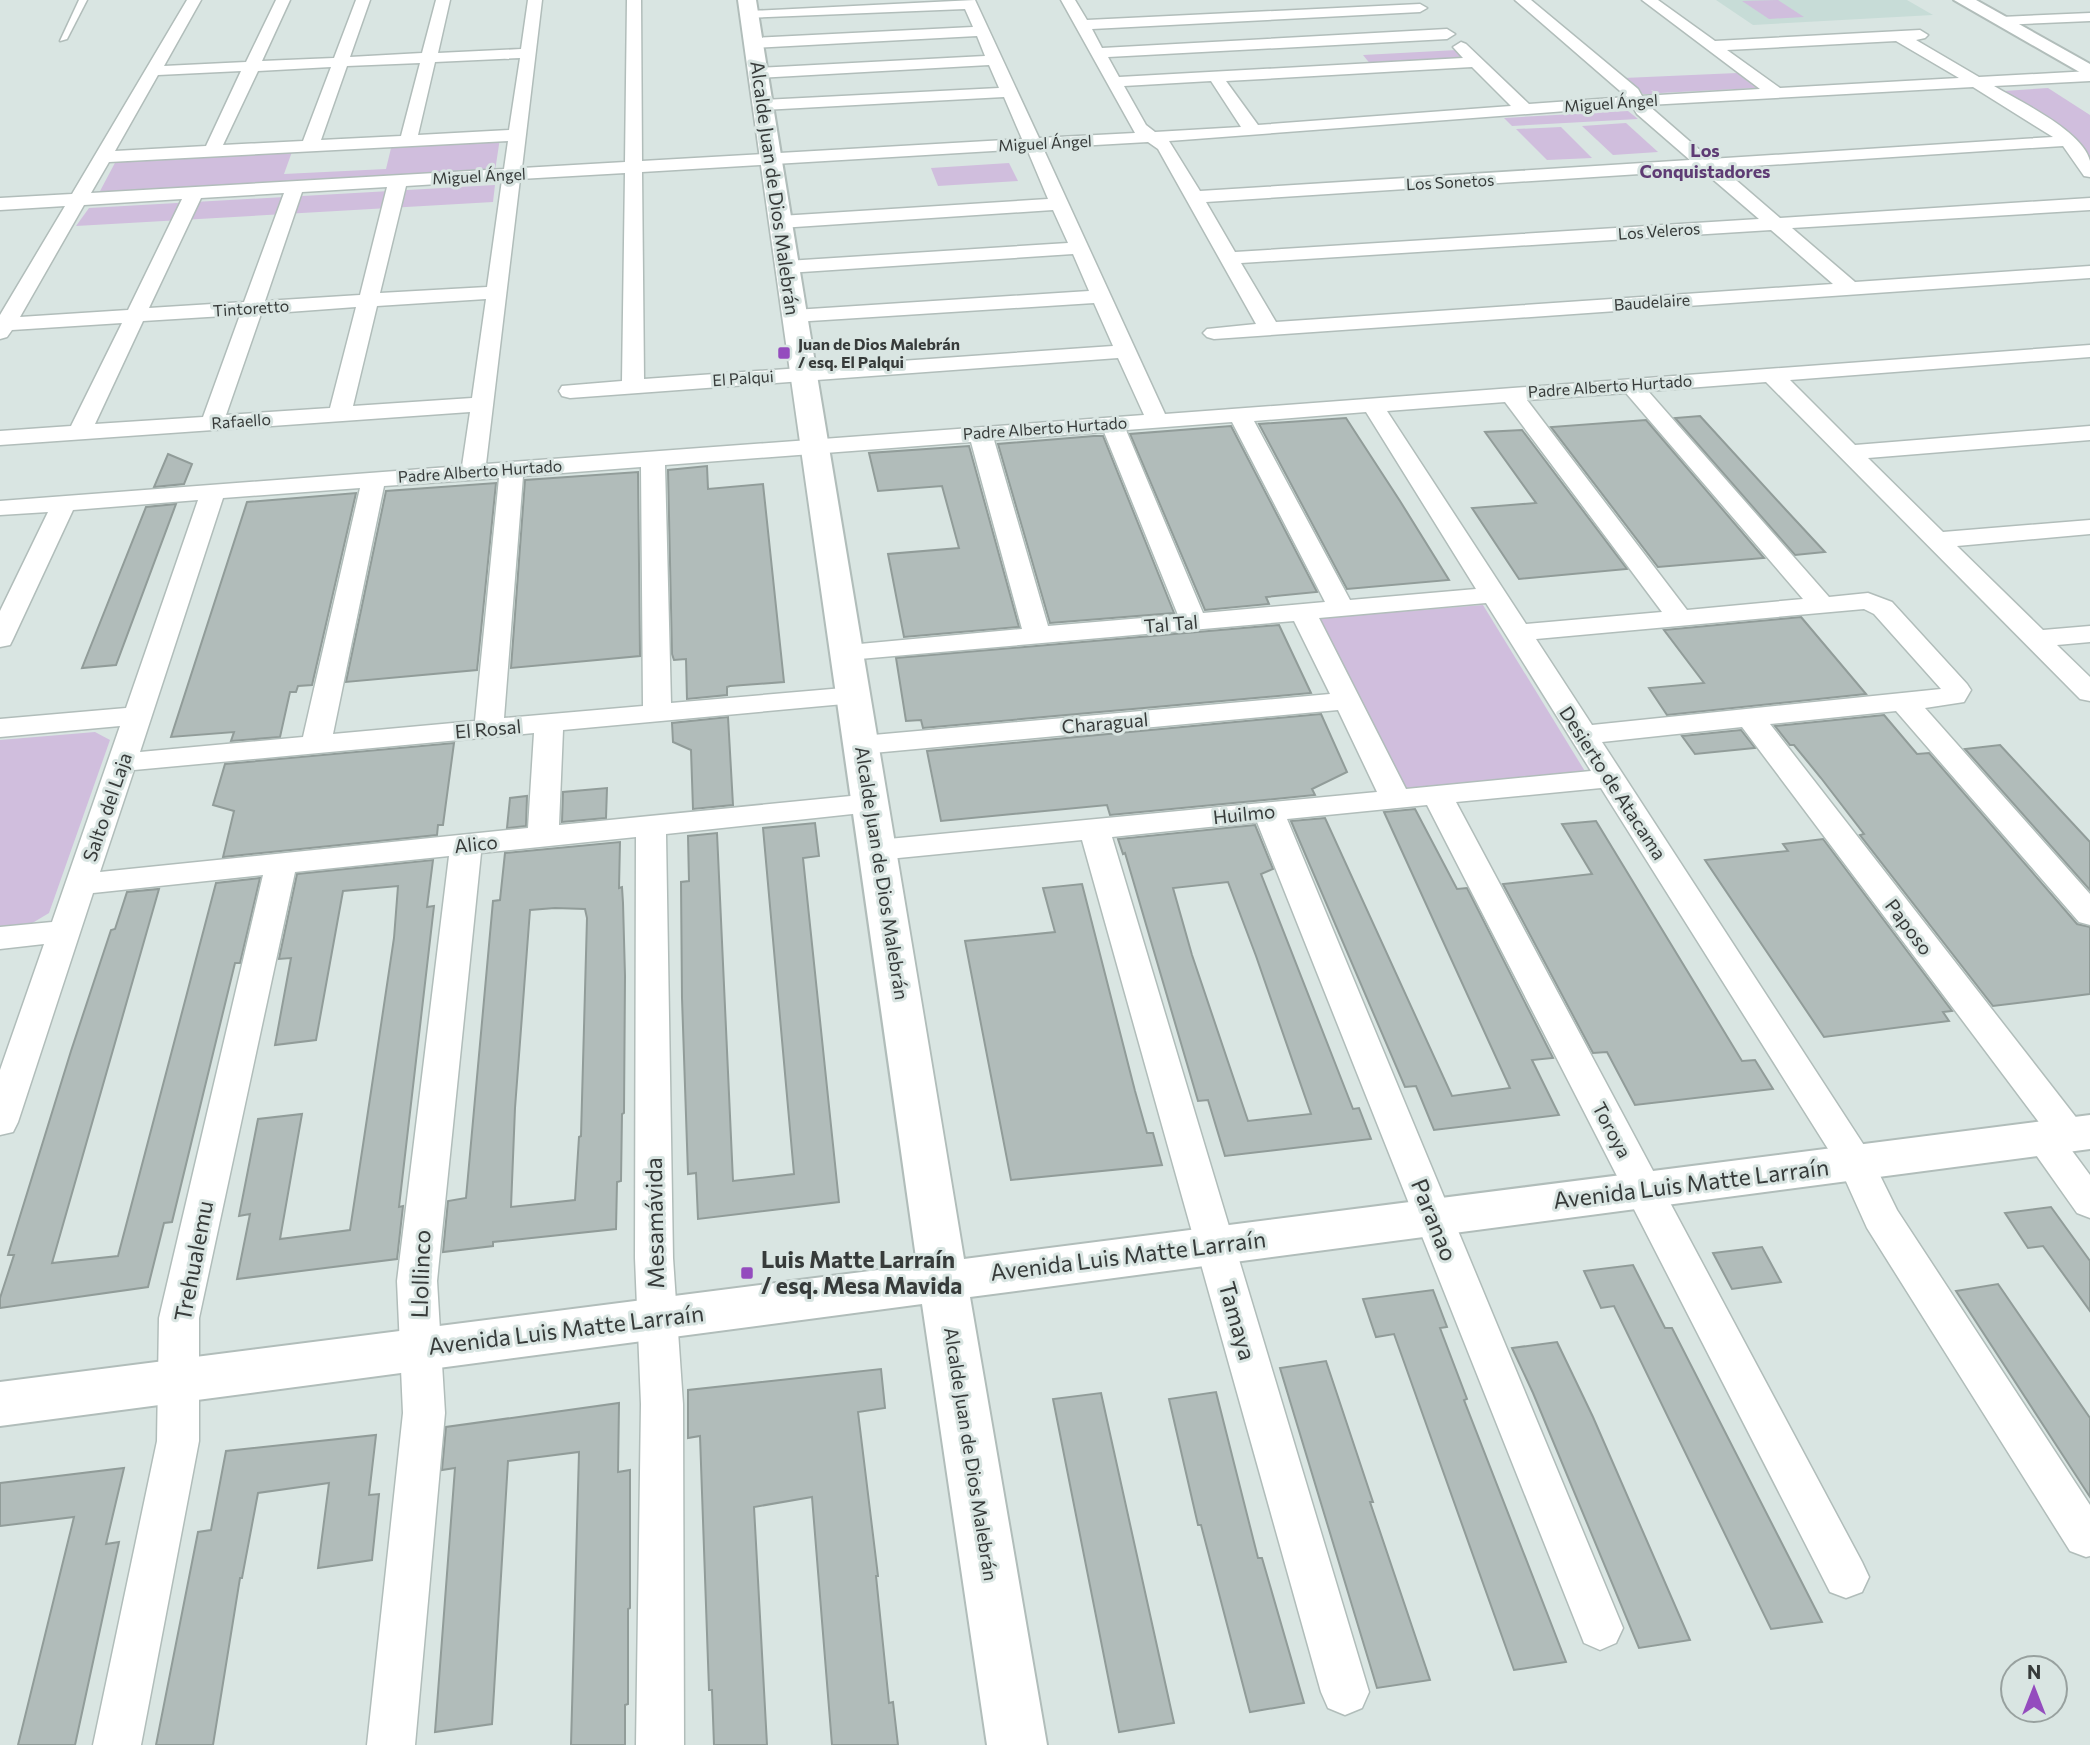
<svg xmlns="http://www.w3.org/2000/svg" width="2090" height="1745" font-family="Commissioner,sans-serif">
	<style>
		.built { fill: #c7dcd7 }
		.green { fill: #d0bedd }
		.building { fill: #b1bcba; stroke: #919c99; stroke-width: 2; fill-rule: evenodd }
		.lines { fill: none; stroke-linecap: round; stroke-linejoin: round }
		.service-casing { stroke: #b1bdba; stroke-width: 3 }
		.minor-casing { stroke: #b1bdba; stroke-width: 3 }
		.tertiary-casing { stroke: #b1bdba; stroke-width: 4 }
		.service { fill: #fff; fill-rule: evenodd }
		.minor { fill: #fff; fill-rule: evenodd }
		.tertiary { fill: #fff; fill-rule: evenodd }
		.poi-dot { fill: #944cbe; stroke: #d9e5e2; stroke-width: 2.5 }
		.labels { text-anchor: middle; stroke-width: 6; stroke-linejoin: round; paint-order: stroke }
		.far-street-label { font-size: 16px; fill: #373b3a; stroke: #d9e5e2 }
		.far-poi-label { font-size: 16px; font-weight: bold; fill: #373b3a; stroke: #d9e5e2; text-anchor: start }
		.far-neighbourhood-label { font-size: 18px; font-weight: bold; fill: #5e3b74; stroke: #d9e5e2 }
		.street-label { font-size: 19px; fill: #373b3a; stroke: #d9e5e2 }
		.near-street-label { font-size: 23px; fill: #373b3a; stroke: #d9e5e2 }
		.near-poi-label { font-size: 23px; font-weight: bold; fill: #373b3a; stroke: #d9e5e2; text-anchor: start }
	</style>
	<rect width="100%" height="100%" fill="#d9e5e2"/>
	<polygon class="built" points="1716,0 1907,0 1933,15 1753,25"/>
	<g class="green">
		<polygon points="1778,0 1804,17 1769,19 1742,1"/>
		<polygon points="1457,50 1467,61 1372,66 1363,55"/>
		<polygon points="1737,73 1756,88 1660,93 1651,90 1655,94 1643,94 1624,78"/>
		<path d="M2048,88L2090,115V157C2066,129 2035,110 2004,91Z"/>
		<polygon points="1628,111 1638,119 1512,126 1504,118"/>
		<polygon points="1626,123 1658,152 1613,155 1582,126"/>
		<polygon points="1561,127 1592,158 1547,160 1516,129"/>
		<polygon points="500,138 495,171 99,193 117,159 293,149 284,174 386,169 392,144"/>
		<polygon points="1009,163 1018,181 938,186 931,168"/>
		<polygon points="495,185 493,202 76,226 89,208"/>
		<polygon points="1483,605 1586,773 1403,790 1319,618"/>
		<polygon points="95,732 110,740 49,913 24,928 0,930 0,740"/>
	</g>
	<g class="building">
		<polygon points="1700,416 1786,510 1825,552 1795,555 1675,418"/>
		<polygon points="1346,418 1400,501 1449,580 1347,589 1259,424"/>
		<polygon points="1646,420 1764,558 1658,567 1551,427"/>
		<polygon points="1231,426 1317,592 1266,597 1269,604 1205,610 1130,434"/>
		<polygon points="1522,430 1627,569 1519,579 1472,508 1536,503 1485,432"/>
		<polygon points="1094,436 1103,436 1174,613 1050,623 998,444"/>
		<polygon points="969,446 1019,627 904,637 888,554 959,548 942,486 878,491 869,453"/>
		<polygon points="168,454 192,464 184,484 154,487"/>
		<polygon points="707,466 708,489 763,484 784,682 730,686 727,687 727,695 687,699 686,659 674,660 672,654 668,470"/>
		<polygon points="638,472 640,656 511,668 525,480"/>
		<polygon points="496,483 477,670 346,682 386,491"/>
		<polygon points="356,493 312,685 298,686 296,692 290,692 280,737 231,741 234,732 171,737 247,502"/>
		<polygon points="176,504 116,665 82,668 146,507"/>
		<polygon points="1801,617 1866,694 1667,715 1649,688 1704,683 1664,630"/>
		<polygon points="1279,625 1311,693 923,728 921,720 906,721 896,658"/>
		<polygon points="1321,714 1347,772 1312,789 1315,795 1110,815 1107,805 941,821 927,751"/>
		<polygon points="1884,715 1917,754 1929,753 2077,924 2090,927 2090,994 1993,1006 1860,835 1864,834 1821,778 1794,745 1790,745 1775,726"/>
		<polygon points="728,717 733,805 693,809 691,750 673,742 672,723"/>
		<polygon points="1741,730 1755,748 1695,754 1682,736"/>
		<polygon points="454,743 443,825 438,825 437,835 223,857 234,811 213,805 225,764"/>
		<polygon points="2000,745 2090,842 2090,890 1965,749"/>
		<polygon points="607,788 606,818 562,822 563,792"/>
		<polygon points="527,796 526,826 507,828 510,798"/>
		<polygon points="1415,809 1457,889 1467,888 1553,1058 1532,1060 1559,1115 1434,1130 1416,1086 1405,1087 1291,821 1325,818 1452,1096 1510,1088 1384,812"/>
		<polygon points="1596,821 1742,1061 1755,1060 1773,1089 1635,1105 1607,1052 1593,1053 1503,884 1592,874 1562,824"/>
		<polygon points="815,823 819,856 803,858 839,1202 698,1219 696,1173 688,1174 682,998 681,882 689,881 688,836 717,833 733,1181 794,1174 763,828"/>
		<path d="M1255,825L1273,869L1261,874L1353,1109L1359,1108L1371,1139L1225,1156L1208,1100L1198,1101L1125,853L1123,854L1118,839ZM1228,882L1256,956L1311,1114L1248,1121L1192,955L1173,888Z"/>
		<polygon points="1823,839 1952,1011 1943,1012 1949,1021 1824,1037 1705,860 1788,851 1783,844"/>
		<path d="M620,842L619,888L622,887L623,903L625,976L624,1113L622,1114L621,1181L617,1182L616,1229L493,1242V1246L443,1252L448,1201L466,1198L493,901L500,900L505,853ZM555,908L585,909L587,918L581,1136L579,1137L575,1200L511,1207L515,1108L530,910Z"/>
		<polygon points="433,860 427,907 434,906 399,1207 403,1206 397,1259 237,1279 250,1214 239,1216 258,1119 302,1114 280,1239 350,1230 363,1145 394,938 398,886 343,891 316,1040 275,1045 291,958 279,959 297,874"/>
		<polygon points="260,878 240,963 235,963 172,1222 164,1223 148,1287 0,1308 0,1298 14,1255 8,1255 71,1051 111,930 115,929 127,892 159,889 52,1263 118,1256 216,883"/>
		<polygon points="1082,884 1135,1091 1147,1133 1153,1133 1162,1165 1011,1180 965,941 1055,932 1043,888"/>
		<polygon points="2051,1207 2090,1261 2090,1311 2043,1246 2028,1248 2005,1213"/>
		<polygon points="1762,1247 1781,1282 1732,1289 1713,1253"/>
		<polygon points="1633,1265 1665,1328 1672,1328 1822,1622 1771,1629 1614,1306 1601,1308 1584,1271"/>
		<polygon points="1998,1284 2090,1418 2090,1497 1956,1291"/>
		<polygon points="1433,1290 1447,1327 1440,1328 1467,1399 1464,1400 1566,1662 1514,1670 1394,1334 1376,1337 1363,1299"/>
		<polygon points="1557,1342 1593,1417 1690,1640 1639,1648 1533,1393 1512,1348"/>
		<polygon points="1326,1361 1373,1502 1370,1502 1430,1680 1377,1688 1280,1368"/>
		<polygon points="881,1369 885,1408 858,1412 878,1576 876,1576 889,1703 893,1702 898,1745 832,1745 812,1497 754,1507 767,1745 714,1745 712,1690 709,1690 700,1436 688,1438 688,1390"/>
		<polygon points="1216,1392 1258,1558 1262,1558 1304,1703 1250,1712 1201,1525 1198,1525 1169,1399"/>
		<polygon points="1101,1393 1174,1723 1119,1732 1053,1399"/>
		<polygon points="619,1403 618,1472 630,1470 630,1608 628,1609 628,1704 625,1705 625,1745 571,1745 579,1452 508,1461 492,1724 435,1732 455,1468 442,1470 446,1427"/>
		<polygon points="376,1435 369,1495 379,1494 372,1560 318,1568 329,1483 258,1493 242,1578 240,1578 213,1745 156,1745 198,1532 211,1530 226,1451"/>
		<polygon points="124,1468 106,1544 119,1542 75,1745 18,1745 74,1517 0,1526 0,1483"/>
	</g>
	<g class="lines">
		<g class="service-casing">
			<polygon id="service" points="79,0 87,0 67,39 60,41"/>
		</g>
		<g class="minor-casing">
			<g id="minor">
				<path d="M187,0H201L164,66L246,62L276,0H290L262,61L334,58L356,0H370L350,57L422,53L436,0H450L438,53L521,49L528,0H542L522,168L625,162L627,0H641L642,161L1022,139L1004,97L763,110L755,105L763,100L999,88L989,65L758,78L750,73L758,68L985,56L977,36L754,48L746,43L754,38L973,27L965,9L745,18L743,15L745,12L750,11L975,0L1039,138L1135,133L1061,0H1075L1087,20L1420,4L1427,8L1420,12L1092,29L1102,48L1447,29L1455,34L1447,39L1108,57L1119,77L1463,58L1453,47L1461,42L1466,44L1529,104L1627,97L1515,0H1531L1638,89L1642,96L1760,89L1642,0H1658L1715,41L1920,30L1928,35L1925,38L1916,40L1979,77L2090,71V81L1994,86C2019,101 2083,131 2090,161C2090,165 2090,172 2090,177L2084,176L2063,146L1722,168L1780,218L2090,198V210L1792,228L1855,282L2090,266V278L1214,339L1207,337L1203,333L1207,329L1256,324L1158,149L1148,142L1043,148L1165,414L2090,345V357L1790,380L1855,445L2090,426V440L1868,458L1943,532L2090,520V534L1957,546L2043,630L2090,626V642L2057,645L2090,677V701L2080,699L1766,382L1648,391L1829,597L1868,593L1892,602L1967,684L1971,690L1964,702L1925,708L2090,894V925L2079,922L1896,711L1770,724L2082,1125L2087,1135L2082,1145L2070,1148L2090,1175V1218L2077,1213L2024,1138L2029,1128L2041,1125L1742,727L1602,742L1869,1153L1897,1210L2090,1505V1556L2086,1557L2070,1551L1867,1228L1840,1168L1601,788L1456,802L1862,1562L1869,1577L1862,1592L1846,1598L1830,1592L1427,805L1287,819L1623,1628L1616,1643L1600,1650L1584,1643L1257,822L1112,837L1369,1692L1362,1708L1345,1715L1328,1708L1321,1692L1082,840L878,860L867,857L862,850L867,843L878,840L1377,792L1338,710L862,754L852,751L847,745L852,739L862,736L1330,694L1294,621L848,660L838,658L834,652L838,646L1022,629L971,442L665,465L671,703L855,687L865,689L869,695L865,701L855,703L563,730L559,825L871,794L882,796L886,803L882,810L871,812L666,834L673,1258L683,1404L684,1745H636L641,1404L635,1258L636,837L481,853L437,1281L445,1413L415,1745H367L403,1413L397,1281L449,856L295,872L199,1318V1441L141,1745H93L157,1441L159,1318L263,875L93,893L18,1122L13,1132L0,1135V1070L44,944L0,949V927L52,922L120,726L0,737V719L126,708L198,500L73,510L13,639L10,645L0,647V611L48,512L0,515V501L462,466L470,412L0,445V431L71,426L122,323L12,330L7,337L0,339V315L65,206L0,210V198L72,194ZM1896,41L1959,78L1780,88L1727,50ZM520,58L509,130L418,135L435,62ZM420,63L401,136L321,140L347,66ZM331,67L303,141L223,145L258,71ZM1472,67L1511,106L1258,125L1226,81ZM241,71L206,146L115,151L158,75ZM1211,81L1241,127L1155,132L1146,125L1124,86ZM1973,87L2053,137L1710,159L1648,105ZM1632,106L1637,114L1690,160L1200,191L1169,141ZM508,141L504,169L91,193L109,162ZM1027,149L1048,199L780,216L771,222L780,228L1053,210L1068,243L787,261L780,263L777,267L780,271L787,273L1073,254L1089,291L794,310L787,312L784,316L787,320L794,322L1094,303L1113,346L644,379L642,172ZM1702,170L1759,219L1235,252L1206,202ZM625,173L622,381L562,386L559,391L562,396L570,398L1118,358L1144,415L486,464L520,179ZM502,180L487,287L380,293L406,186ZM387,187L360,295L265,301L302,192ZM284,193L244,302L149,308L201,198ZM182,199L128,310L20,317L84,205ZM1771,230L1833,284L1276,322L1241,263ZM486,299L472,398L353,406L377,306ZM356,307L330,408L226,415L261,314ZM240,315L203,417L95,424L143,321ZM1626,393L1803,599L1687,610L1527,400ZM1505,402L1662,612L1526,624L1387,411ZM1366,412L1476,589L1350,600L1254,421ZM1232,422L1325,602L1203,613L1126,430ZM1104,432L1178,615L1048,626L994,440ZM641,467L643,706L504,718L523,476ZM499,478L475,721L333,734L384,486ZM360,488L303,737L140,752L223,498ZM1486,603L1591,771L1406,789L1319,618ZM1864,609L1874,614L1941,689L1592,725L1536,639ZM534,733L528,828L100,872L134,770Z"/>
				<polygon points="2090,13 2090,21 2001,25 1994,21 2001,17"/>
			</g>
		</g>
		<g class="tertiary-casing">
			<g id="tertiary">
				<path d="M738,0H756C823,420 895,839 964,1259L2090,1115V1149L970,1297L1047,1745H987L922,1304L0,1426V1382L917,1265C858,843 796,422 738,0Z"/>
				<polygon points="1954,0 1976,0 2090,64 2090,78"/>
			</g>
		</g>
		<use href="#service" class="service"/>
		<use href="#minor" class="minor"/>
		<use href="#tertiary" class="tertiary"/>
	</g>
	<g class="poi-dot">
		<rect x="777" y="346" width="14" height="14" rx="3.5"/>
		<rect x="740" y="1266" width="14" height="14" rx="3.5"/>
	</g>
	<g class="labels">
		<g class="far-street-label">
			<text transform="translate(1611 103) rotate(-4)" y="6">Miguel Ángel</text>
			<text transform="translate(1045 143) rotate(-3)" y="6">Miguel Ángel</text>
			<text transform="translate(479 176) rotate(-3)" y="6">Miguel Ángel</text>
			<text transform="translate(1450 182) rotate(-3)" y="6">Los Sonetos</text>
			<text transform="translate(1659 231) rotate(-4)" y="6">Los Veleros</text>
			<text transform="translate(1652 302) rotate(-4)" y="6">Baudelaire</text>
			<text transform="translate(251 308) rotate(-4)" y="6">Tintoretto</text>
			<text transform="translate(743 378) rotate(-4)" y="6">El Palqui</text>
			<text transform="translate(1610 386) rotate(-4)" y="6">Padre Alberto Hurtado</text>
			<text transform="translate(241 421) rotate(-4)" y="6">Rafaello</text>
			<text transform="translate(1045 428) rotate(-4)" y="6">Padre Alberto Hurtado</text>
			<text transform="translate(480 471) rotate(-4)" y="6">Padre Alberto Hurtado</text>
		</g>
		<g class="far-poi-label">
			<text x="798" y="350">Juan de Dios Malebrán<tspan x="798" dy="18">/ esq. El Palqui</tspan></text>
		</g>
		<g class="far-neighbourhood-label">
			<text x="1705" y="157">Los<tspan x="1705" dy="21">Conquistadores</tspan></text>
		</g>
		<g class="street-label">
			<text transform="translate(775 188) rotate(82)" y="7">Alcalde Juan de Dios Malebrán</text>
			<text transform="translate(1171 624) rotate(-5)" y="7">Tal Tal</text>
			<text transform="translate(1105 723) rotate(-5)" y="7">Charagual</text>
			<text transform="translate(488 729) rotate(-5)" y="7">El Rosal</text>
			<text transform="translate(1613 783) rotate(57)" y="7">Desierto de Atacama</text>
			<text transform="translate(107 807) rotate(-71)" y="7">Salto del Laja</text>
			<text transform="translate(1244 814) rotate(-6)" y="7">Huilmo</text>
			<text transform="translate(476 844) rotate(-6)" y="7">Alico</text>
			<text transform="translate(882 873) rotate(81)" y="7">Alcalde Juan de Dios Malebrán</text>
			<text transform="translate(1909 927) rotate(53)" y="7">Paposo</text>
			<text transform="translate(1612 1130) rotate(62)" y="7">Toroya</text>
			<text transform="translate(971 1454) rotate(81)" y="7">Alcalde Juan de Dios Malebrán</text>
		</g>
		<g class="near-street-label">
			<text transform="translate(1691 1184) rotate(-7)" y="8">Avenida Luis Matte Larraín</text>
			<text transform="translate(1434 1220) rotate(68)" y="8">Paranao</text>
			<text transform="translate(655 1223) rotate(-91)" y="8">Mesamávida</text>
			<text transform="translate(1128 1256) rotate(-7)" y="8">Avenida Luis Matte Larraín</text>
			<text transform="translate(194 1261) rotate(-79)" y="8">Trehualemu</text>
			<text transform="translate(421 1274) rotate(-88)" y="8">Llollinco</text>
			<text transform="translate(1237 1321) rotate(74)" y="8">Tamaya</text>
			<text transform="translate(566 1330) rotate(-7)" y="8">Avenida Luis Matte Larraín</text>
		</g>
		<g class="near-poi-label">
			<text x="761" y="1268">Luis Matte Larraín<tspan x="761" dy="26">/ esq. Mesa Mavida</tspan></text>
		</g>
	</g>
	<g transform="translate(2034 1689)"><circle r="33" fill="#d9e5e2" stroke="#98a19f" stroke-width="2"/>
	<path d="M0-5L12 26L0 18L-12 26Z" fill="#944cbe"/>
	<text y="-10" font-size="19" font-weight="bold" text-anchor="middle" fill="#373b3a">N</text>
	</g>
</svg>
